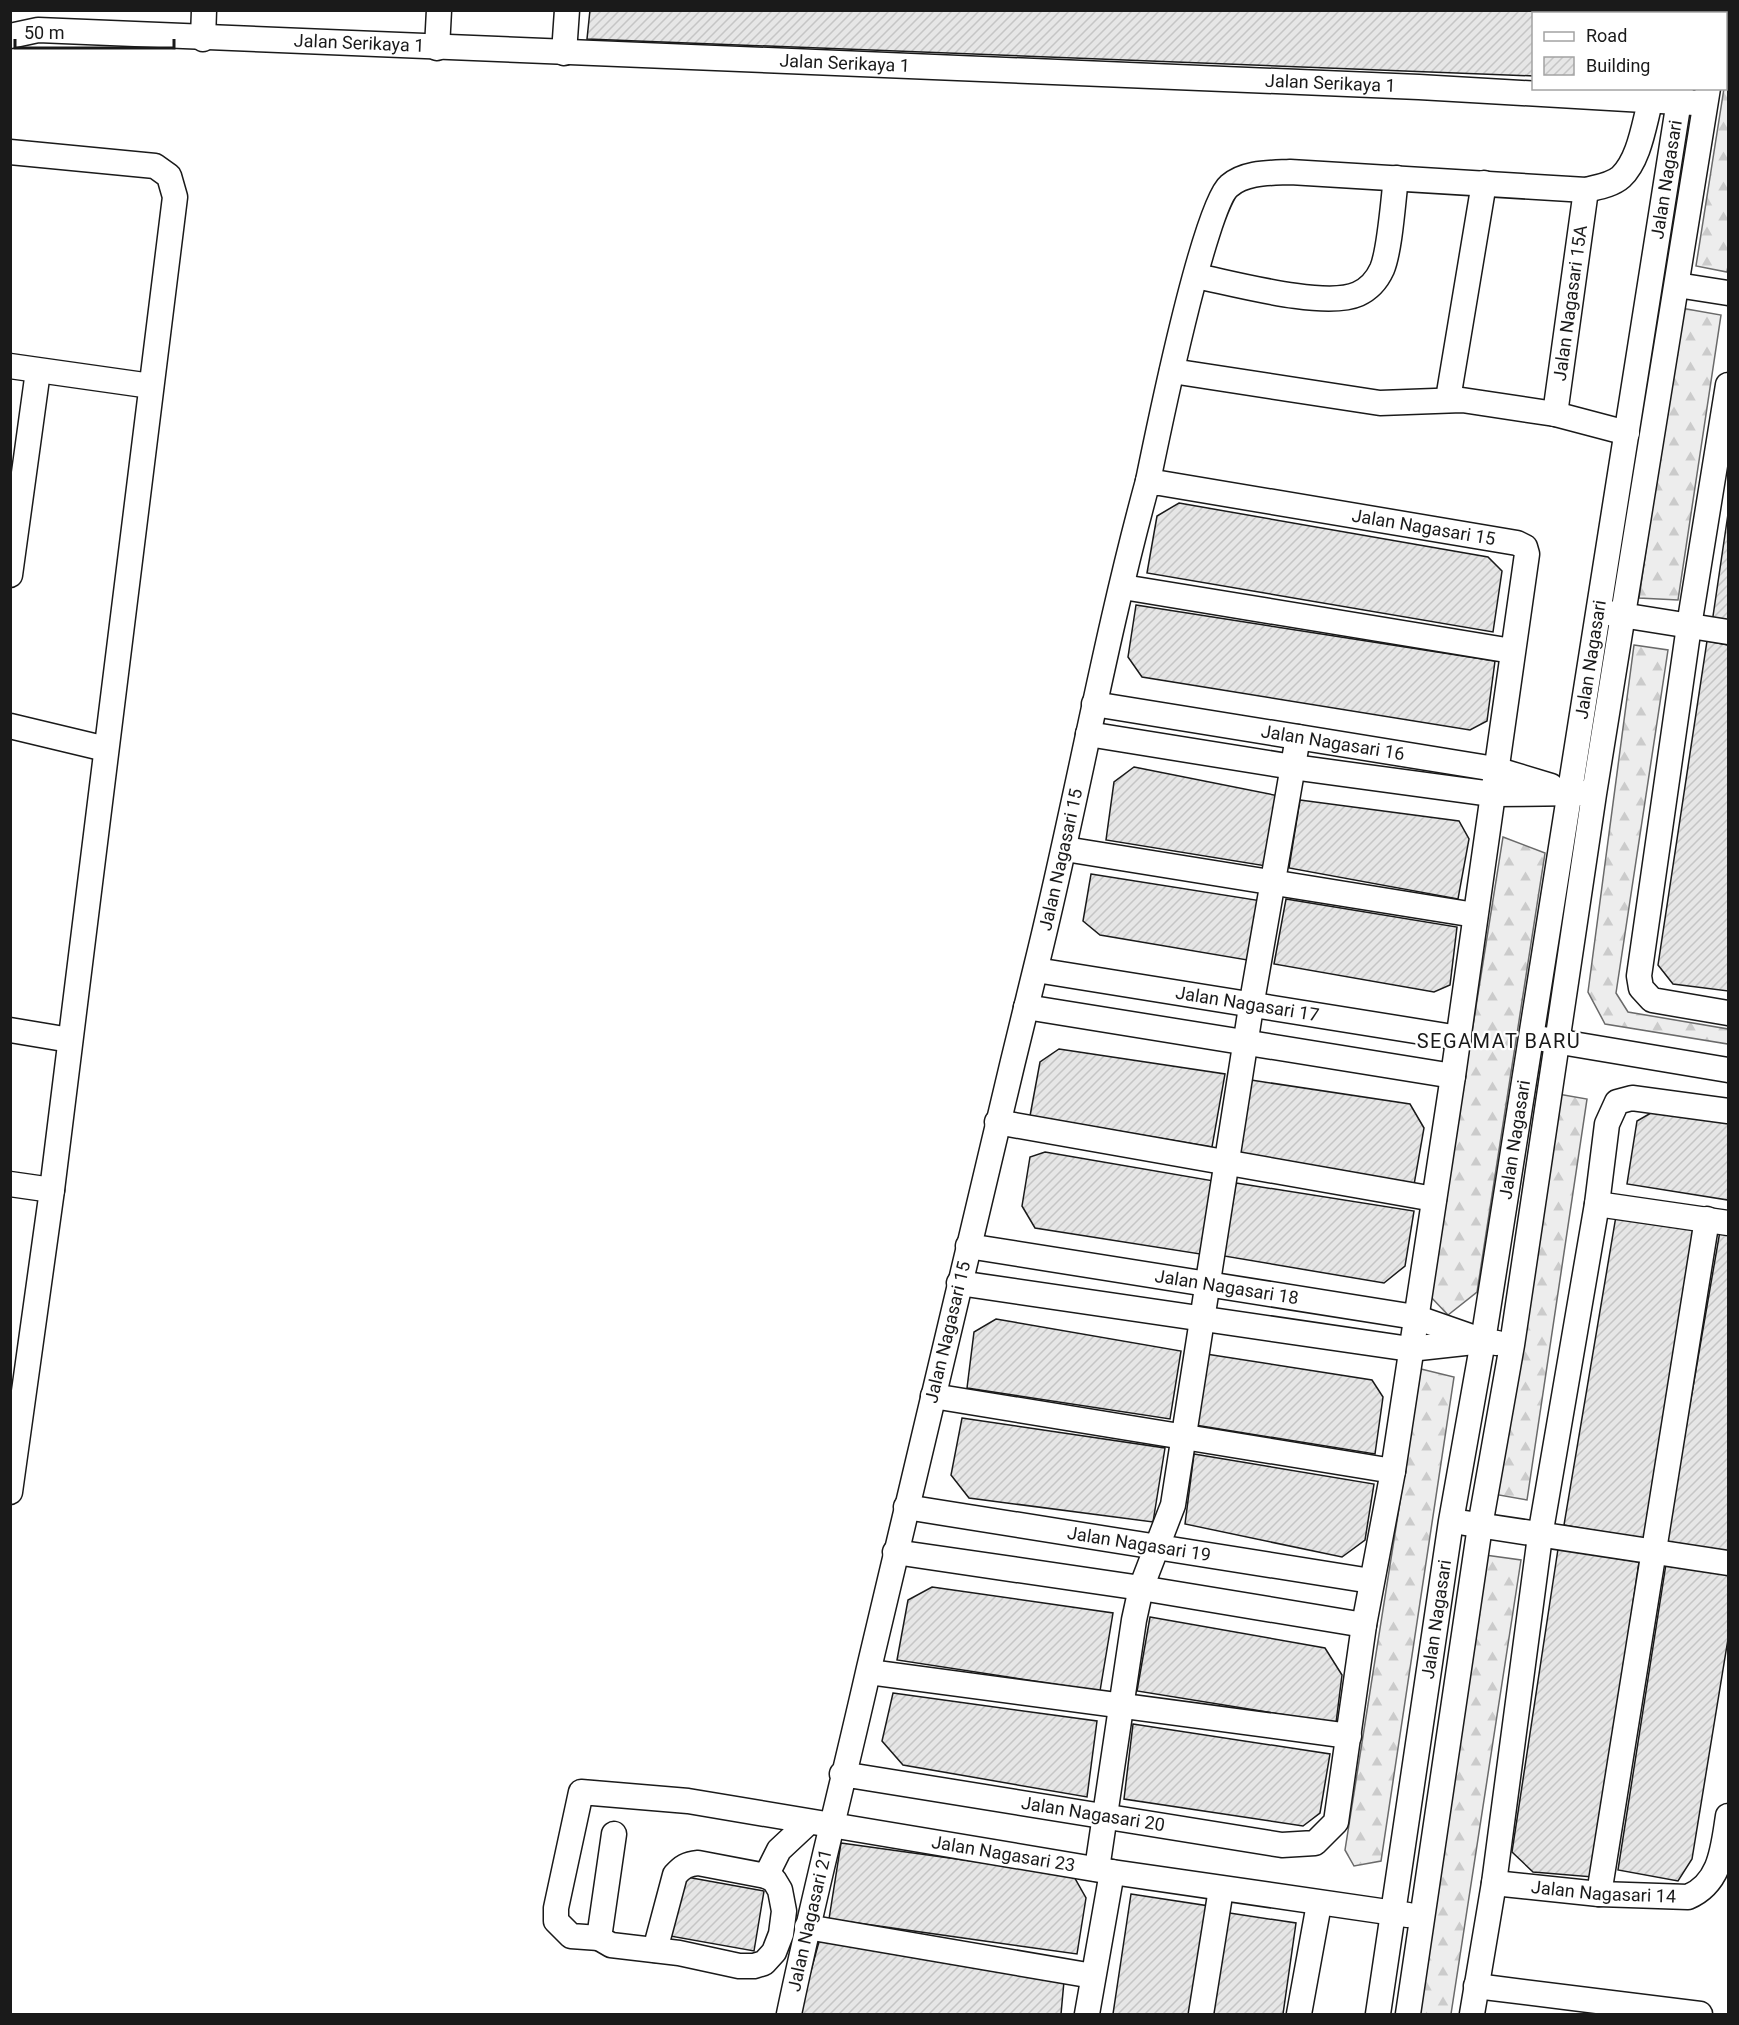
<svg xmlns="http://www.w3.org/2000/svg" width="1739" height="2025" font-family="Roboto,sans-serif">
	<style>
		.forest { fill: url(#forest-firs); stroke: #6a6a6a; stroke-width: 1.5 }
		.building { fill: url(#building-hatch); stroke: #1a1a1a; stroke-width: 1.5 }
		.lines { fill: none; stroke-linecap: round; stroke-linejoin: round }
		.minor-casing { stroke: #1a1a1a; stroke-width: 27 }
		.minor { stroke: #fff; stroke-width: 24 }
		.labels { text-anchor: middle; stroke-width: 4.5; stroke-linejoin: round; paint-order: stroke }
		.street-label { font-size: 18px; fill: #1a1a1a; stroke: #fff }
		.neighbourhood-label { font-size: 20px; letter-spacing: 1.5px; fill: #1a1a1a; stroke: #fff }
	</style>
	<defs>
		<pattern id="forest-firs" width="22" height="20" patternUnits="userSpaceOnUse" patternTransform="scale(1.5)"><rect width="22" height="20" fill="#ededed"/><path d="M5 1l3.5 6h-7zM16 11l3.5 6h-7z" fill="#cbcbcb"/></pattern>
		<pattern id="building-hatch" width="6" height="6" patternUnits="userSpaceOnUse" patternTransform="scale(1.5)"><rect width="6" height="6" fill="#e6e6e6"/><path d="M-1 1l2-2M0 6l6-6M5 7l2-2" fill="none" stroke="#c5c5c5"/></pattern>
	</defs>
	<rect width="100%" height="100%" fill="#fff"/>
	<g class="forest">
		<polygon points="1728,63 1728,266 1727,272 1696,266"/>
		<polygon points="1681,308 1721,315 1678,600 1639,598"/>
		<polygon points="1634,645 1668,650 1616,993 1628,1012 1728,1029 1728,1044 1605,1024 1588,992"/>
		<polygon points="1503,837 1545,853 1477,1292 1448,1315 1430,1296"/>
		<polygon points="1558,1094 1587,1099 1527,1500 1493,1494"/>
		<polygon points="1421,1369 1454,1377 1381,1861 1354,1866 1345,1850"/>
		<polygon points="1485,1555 1521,1560 1451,2014 1415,2014"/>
	</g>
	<g class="building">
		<polygon points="590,10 1638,10 1637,14 1534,14 1534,76 587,39"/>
		<polygon points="1179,503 1488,557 1502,571 1493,632 1147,573 1157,516"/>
		<polygon points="1728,514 1728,625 1712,623"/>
		<polygon points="1136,605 1495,661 1487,721 1470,730 1142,677 1128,657"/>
		<polygon points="1707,641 1728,645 1728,991 1673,984 1658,965"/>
		<polygon points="1134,767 1279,796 1266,866 1106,840 1114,782"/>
		<polygon points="1300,800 1459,821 1469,839 1458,899 1289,868"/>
		<polygon points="1091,874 1262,901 1253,961 1100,935 1083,921"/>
		<polygon points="1286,899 1457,927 1450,985 1434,992 1274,964"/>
		<polygon points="1059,1049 1225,1074 1212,1147 1030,1116 1040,1062"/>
		<polygon points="1251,1080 1410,1104 1424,1128 1414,1185 1239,1153"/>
		<polygon points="1656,1110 1728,1121 1728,1200 1627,1184 1637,1121"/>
		<polygon points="1045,1152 1214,1181 1200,1254 1035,1228 1022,1206 1030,1157"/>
		<polygon points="1236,1183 1414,1211 1405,1266 1384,1283 1224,1256"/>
		<polygon points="1616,1216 1695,1230 1645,1540 1564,1525"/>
		<polygon points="1720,1231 1728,1232 1728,1555 1666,1543"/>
		<polygon points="996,1319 1181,1351 1170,1419 967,1388 974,1332"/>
		<polygon points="1206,1354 1372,1380 1383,1397 1375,1454 1195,1425"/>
		<polygon points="962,1418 1165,1448 1153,1522 969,1498 951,1475"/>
		<polygon points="1194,1454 1374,1484 1365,1540 1342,1557 1185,1524"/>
		<polygon points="1558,1549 1639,1562 1593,1877 1533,1872 1512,1852"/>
		<polygon points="1666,1564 1728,1573 1728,1639 1692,1859 1678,1881 1618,1870"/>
		<polygon points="932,1587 1113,1613 1100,1691 897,1660 908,1600"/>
		<polygon points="1150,1617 1325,1648 1342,1675 1336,1723 1137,1691"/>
		<polygon points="893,1693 1097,1721 1087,1797 903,1765 882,1741"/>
		<polygon points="1133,1724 1330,1754 1320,1813 1303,1826 1124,1799"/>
		<polygon points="841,1843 1073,1875 1086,1898 1077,1954 829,1919"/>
		<polygon points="681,1876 764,1891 754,1951 670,1936"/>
		<polygon points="1131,1894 1209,1906 1192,2014 1113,2014"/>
		<polygon points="1223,1912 1296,1923 1283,2014 1208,2014"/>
		<polygon points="820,1938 1064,1981 1061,2014 799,2014"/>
	</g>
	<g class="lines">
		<g class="minor-casing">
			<g id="minor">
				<polyline points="1690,14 1691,10"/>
				<polyline points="1721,14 1722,10"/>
				<path id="s1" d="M10,36L38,30L1419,87L1695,103"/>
				<polyline points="203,39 204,10"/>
				<polyline points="437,48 439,10"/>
				<polyline points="564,53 567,10"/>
				<polyline points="10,152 155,166 169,176 175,197 52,1190 10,1492"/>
				<path d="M1196,276C1232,283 1325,309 1358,294C1369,289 1377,280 1382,269C1390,250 1393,201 1396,178"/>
				<polyline points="1677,285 1728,293"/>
				<polyline points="10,366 151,386"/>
				<polyline points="1172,371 1380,403 1462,400 1555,414 1627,433"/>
				<polyline points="1728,385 1689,626 1639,976 1641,988 1652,1000 1728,1013"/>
				<polyline points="1448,399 1484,183"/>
				<path id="s2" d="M1555,414L1586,190"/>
				<path d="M1148,481C1157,437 1204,206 1229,186C1245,172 1270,173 1290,172L1586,190C1598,187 1612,185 1621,177C1640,159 1644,123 1651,99"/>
				<polyline points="10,575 38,371"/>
				<polyline points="1123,587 1512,651"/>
				<polyline points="1609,613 1728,632"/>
				<path id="s3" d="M1094,704L1495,769L1551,786"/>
				<polyline points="10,726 106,749"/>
				<polyline points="1088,734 1293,767 1492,794 1583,793"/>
				<polyline points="1065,849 1475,915"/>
				<path id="s4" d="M1036,970L1459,1038"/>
				<polyline points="1026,1007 1453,1076"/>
				<polyline points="10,1030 70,1040"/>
				<polyline points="1543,1039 1728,1070"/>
				<polyline points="997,1122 1434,1199"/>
				<polyline points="10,1184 52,1190"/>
				<polyline points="1597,1204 1728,1223"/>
				<path id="s5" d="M968,1246L1415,1317L1478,1339"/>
				<polyline points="959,1283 1410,1349 1483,1341 1497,1343"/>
				<polyline points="933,1396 1393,1471"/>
				<path id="s6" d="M906,1507L1371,1581"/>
				<polyline points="1465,1523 1728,1563"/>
				<polyline points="895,1552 1141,1588 1364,1625"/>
				<polyline points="869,1672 1349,1736"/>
				<polyline points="614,1834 599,1938 611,1945 679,1953 739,1966 754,1966 764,1963 774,1952 781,1934 784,1911 780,1890 774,1880 766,1876"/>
				<polyline points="1097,1869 1134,1620 1141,1588 1173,1505 1251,1007 1298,737"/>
				<path id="s7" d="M1494,1883L1599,1894L1688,1897C1721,1883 1723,1848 1728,1816"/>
				<polyline points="1599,1894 1707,1219"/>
				<polyline points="807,1927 1093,1976"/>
				<path id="s8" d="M599,1938L571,1936L556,1921V1908L581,1792L688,1801L1112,1872L1408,1915"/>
				<path d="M655,1950L675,1875C682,1867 687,1864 698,1863L766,1876L779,1850L809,1822"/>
				<polyline points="1476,1986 1700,2014"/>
				<path id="s9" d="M789,2014C813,1898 843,1783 869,1668C923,1433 979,1200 1036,967C1076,806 1104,641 1148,481L1517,543L1525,547L1527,554L1453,1076L1393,1471L1364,1625L1336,1822L1315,1843L1282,1845L842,1774"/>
				<polyline points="1087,2014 1112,1872"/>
				<polyline points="1201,2014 1221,1889"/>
				<polyline points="1299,2014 1319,1904"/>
				<path id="s10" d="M1378,2014L1451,1521L1483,1341L1681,88"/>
				<polyline points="1408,2014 1480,1526 1512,1345 1594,794 1708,88"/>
				<polyline points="1472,2014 1494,1883 1540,1536 1597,1204 1607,1124 1617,1102 1632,1098 1728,1111"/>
			</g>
		</g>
		<use href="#minor" class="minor"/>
	</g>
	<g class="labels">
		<g class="street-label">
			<text dy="6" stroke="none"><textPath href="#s1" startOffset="350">Jalan Serikaya 1</textPath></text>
			<text dy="6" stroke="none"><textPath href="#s1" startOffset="836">Jalan Serikaya 1</textPath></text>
			<text dy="6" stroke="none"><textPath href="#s1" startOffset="1322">Jalan Serikaya 1</textPath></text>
			<text dy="6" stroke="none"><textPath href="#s10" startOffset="1857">Jalan Nagasari</textPath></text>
			<text dy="6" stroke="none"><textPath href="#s2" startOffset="112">Jalan Nagasari 15A</textPath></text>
			<text dy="6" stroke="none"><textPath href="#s9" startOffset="1854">Jalan Nagasari 15</textPath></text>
			<text dy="6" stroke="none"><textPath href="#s10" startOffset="1371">Jalan Nagasari</textPath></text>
			<text dy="6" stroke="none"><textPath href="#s3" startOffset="242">Jalan Nagasari 16</textPath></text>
			<text dy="6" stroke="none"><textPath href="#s9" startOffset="1186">Jalan Nagasari 15</textPath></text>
			<text dy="6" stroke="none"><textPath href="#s4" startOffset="214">Jalan Nagasari 17</textPath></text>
			<text dy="6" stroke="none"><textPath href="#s10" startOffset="885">Jalan Nagasari</textPath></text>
			<text dy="6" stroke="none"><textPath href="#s5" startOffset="262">Jalan Nagasari 18</textPath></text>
			<text dy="6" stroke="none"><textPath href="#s9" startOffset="700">Jalan Nagasari 15</textPath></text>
			<text dy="6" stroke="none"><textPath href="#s6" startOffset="236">Jalan Nagasari 19</textPath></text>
			<text dy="6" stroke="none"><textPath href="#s10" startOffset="399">Jalan Nagasari</textPath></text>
			<text transform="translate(1093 1814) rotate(9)" y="6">Jalan Nagasari 20</text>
			<text dy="6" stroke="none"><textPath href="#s8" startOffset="608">Jalan Nagasari 23</textPath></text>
			<text dy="6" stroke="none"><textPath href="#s7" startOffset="110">Jalan Nagasari 14</textPath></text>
			<text dy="6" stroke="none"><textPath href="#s9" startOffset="96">Jalan Nagasari 21</textPath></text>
		</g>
		<g class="neighbourhood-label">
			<text x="1499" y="1048">SEGAMAT BARU</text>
		</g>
	</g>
	<rect width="1739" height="2025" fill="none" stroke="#1a1a1a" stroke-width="24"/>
	<rect x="1532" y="12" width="195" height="78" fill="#ffffff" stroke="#a3a3a3" stroke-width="1.5"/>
	<rect x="1544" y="32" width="30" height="9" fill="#ffffff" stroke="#a3a3a3" stroke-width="1.5"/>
	<text x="1586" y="42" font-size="18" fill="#1a1a1a">Road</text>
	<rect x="1544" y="57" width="30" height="18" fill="url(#building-hatch)" stroke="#a3a3a3" stroke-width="1.5"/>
	<text x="1586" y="72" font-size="18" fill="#1a1a1a">Building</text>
	<path d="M15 39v9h159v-9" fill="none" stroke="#1a1a1a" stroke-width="3"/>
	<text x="24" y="39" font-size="18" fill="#1a1a1a" stroke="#ffffff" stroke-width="4.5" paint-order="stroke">50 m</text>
</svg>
